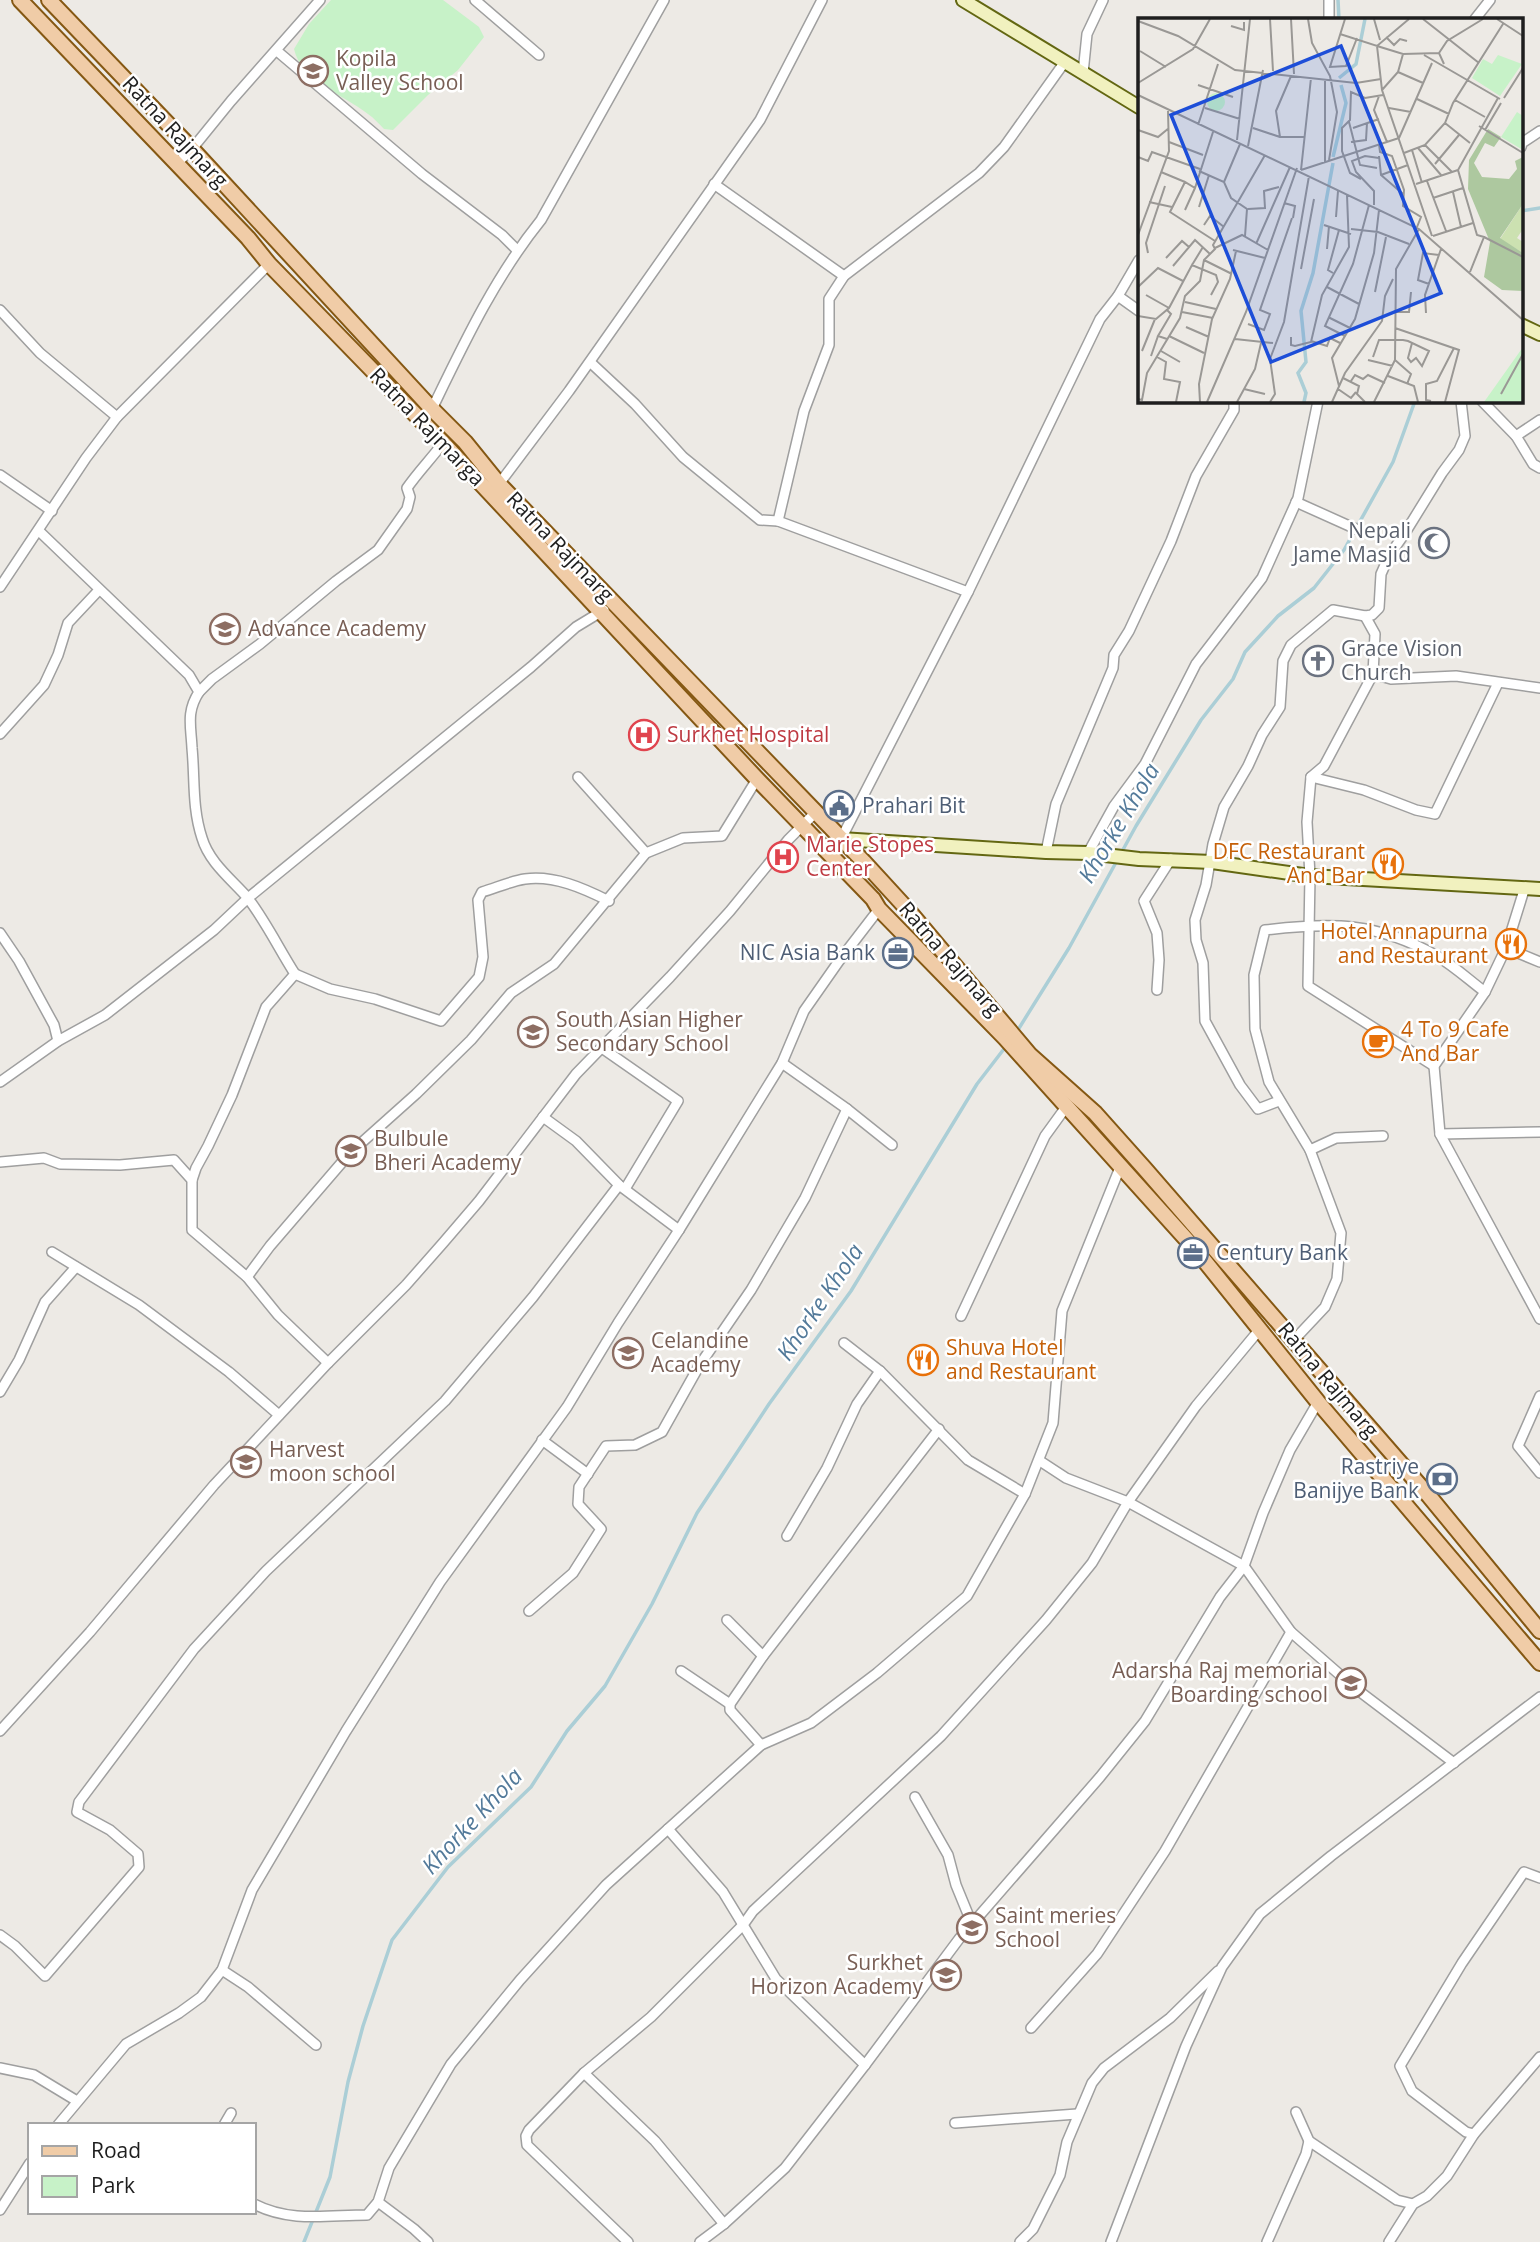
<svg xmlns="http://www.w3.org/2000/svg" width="1540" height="2242" font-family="'Open Sans',sans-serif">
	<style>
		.park { fill: #c7f2c8 }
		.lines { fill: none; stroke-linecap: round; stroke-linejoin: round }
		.stream { stroke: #abced6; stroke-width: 3.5 }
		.minor-casing { stroke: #9f9f9f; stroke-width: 12 }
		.secondary-casing { stroke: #636712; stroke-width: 16 }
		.primary-casing { stroke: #855813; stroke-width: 18 }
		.minor { stroke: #fff; stroke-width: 9 }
		.secondary { stroke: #f1f1bf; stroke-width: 12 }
		.primary { stroke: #f0cca7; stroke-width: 14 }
		.labels { text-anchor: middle; stroke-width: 5; stroke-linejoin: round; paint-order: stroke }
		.education-label { font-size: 21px; fill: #785e54; stroke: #fff; text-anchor: start }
		.street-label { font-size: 21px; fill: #1e1e1e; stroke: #fff }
		.worship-label { font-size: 21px; fill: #5b616d; stroke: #fff; text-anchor: end }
		.health-label { font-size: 21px; fill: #be3a42; stroke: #fff; text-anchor: start }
		.service-label { font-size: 21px; fill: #4e5e75; stroke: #fff; text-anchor: start }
		.food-label { font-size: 21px; fill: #c56008; stroke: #fff; text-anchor: end }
		.water-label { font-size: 23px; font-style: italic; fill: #537a9a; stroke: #fff }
		.inset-river { fill: none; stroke: #abced6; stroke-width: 3.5 }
		.inset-road { fill: none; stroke: #9a9895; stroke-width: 2 }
		.view { fill: #1d4ed8; fill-opacity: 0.15; stroke: #1d4ed8; stroke-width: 3.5 }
		.inset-edge { fill: none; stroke: #1e1e1e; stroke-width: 3.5 }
	</style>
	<rect width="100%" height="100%" fill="#edeae5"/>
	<path class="park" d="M331,0H443L479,27L484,37L458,70L428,95L393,130L384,129C379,124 374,118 368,114C344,95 301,81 294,49L309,24Z"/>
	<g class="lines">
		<g class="stream">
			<polyline points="1338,0 1339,19"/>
			<polyline points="1521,211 1540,208"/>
			<polyline points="1016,1033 1069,948 1136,826 1201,720 1233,679 1245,652 1278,616 1314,588 1344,550 1393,462 1415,401"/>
			<polyline points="304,2242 330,2177 348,2082 363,2026 392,1940 448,1867 531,1787 567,1731 605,1686 652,1604 697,1513 769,1404 851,1291 977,1084 1007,1045"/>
		</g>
		<g class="minor-casing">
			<g id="minor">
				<polyline points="475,0 539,55"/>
				<polyline points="1329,0 1329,19"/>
				<polyline points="1475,19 1490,0"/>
				<polyline points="277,51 422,174 502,235 517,250"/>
				<polyline points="1083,73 1087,34 1103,0"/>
				<polyline points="1521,147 1522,143 1540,131"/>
				<polyline points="177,163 192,149 231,101 320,0"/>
				<polyline points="714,184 844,276"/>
				<polyline points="1118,296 1139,311"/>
				<polyline points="0,310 40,353 117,417"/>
				<polyline points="590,362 635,404 683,457 760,520 778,521"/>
				<polyline points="1482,401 1516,436 1533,464 1540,468"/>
				<path d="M432,409C464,343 495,277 541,220L664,0"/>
				<polyline points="1516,436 1540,420"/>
				<polyline points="0,475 52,511"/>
				<polyline points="499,484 569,391 760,120 822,0"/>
				<polyline points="1296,502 1356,529"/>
				<path d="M39,531L189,675L199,692C186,712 191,726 192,748C195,779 192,808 202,838C209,862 231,879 247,897C265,920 279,949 295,974L266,1007L232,1095L208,1146L196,1168L192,1180"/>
				<polyline points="0,587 86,458 117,417 269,264"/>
				<polyline points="968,592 778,521 804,411 829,345 829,299 844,276 979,173 1004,147 1064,63"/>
				<polyline points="1365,616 1375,634 1373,674 1324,766 1311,777 1307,822 1310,876 1308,986 1434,1066"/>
				<polyline points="1373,674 1391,679 1456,676 1540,688"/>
				<path d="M199,692L212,679L260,644L336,581L378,550L407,509L410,497L407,488C418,472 431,459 443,443"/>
				<polyline points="0,734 44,685 58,655 68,623 99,590"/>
				<polyline points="578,777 646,853"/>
				<polyline points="1311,777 1364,790 1416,810 1435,814 1498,683"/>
				<polyline points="841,839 968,592 1100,319 1118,296 1139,260"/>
				<polyline points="1046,852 1056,804 1113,668 1114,655 1129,631 1171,541 1196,476 1234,410 1234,401"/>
				<polyline points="1088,853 1114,806 1145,764 1196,664 1262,578 1298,498 1318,401"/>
				<polyline points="1525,887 1506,948 1540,962"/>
				<polyline points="0,933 19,961 54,1025 58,1041"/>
				<polyline points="1506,948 1485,992 1434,1066 1440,1134 1540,1319"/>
				<path d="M295,974L330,989L375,999L441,1021L479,977L483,957L478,900L482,892C496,888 511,881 525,879C554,875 583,888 609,901"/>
				<polyline points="1157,990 1159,960 1157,933 1144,901 1171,859"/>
				<polyline points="602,1048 678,1101 625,1189"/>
				<polyline points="782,1063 847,1109 892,1145"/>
				<polyline points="0,1082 58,1041 105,1015 214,930 248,898 531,667 576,627 604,610"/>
				<polyline points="1279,1101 1258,1109 1240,1085 1205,1021 1203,963 1196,940 1195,920 1206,885 1213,844 1224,807 1248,766 1262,735 1280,707 1283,661 1291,645 1333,610 1365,616 1372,615 1379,608 1381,574 1389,556 1405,533 1442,473 1459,450 1465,436 1461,401"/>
				<polyline points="543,1117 576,1141 619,1185 679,1230"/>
				<polyline points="1440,1134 1540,1132"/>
				<polyline points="1310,1150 1336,1138 1383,1136"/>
				<polyline points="0,1162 44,1158 60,1164 120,1165 174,1160 192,1180 192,1230 247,1277 278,1315 328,1363"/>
				<polyline points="52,1252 139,1305 229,1372 279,1415"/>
				<polyline points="247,1277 270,1246 350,1153 416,1094 471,1040 511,993 554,964 646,853 683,838 722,836 757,779"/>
				<polyline points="961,1316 1045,1136 1066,1107"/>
				<path d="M1294,1340L1325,1307L1337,1279L1341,1233L1310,1150L1269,1082L1255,1029L1254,975L1265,930C1332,922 1377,922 1437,956C1454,966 1469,980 1485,992"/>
				<polyline points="844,1343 880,1371 968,1460 1025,1494"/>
				<polyline points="0,1392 19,1360 45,1302 76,1267"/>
				<polyline points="1540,1396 1518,1446 1540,1473"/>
				<polyline points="542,1440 588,1474"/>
				<polyline points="1040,1461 1066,1478 1128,1502 1244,1566 1291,1632 1355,1688 1454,1763"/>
				<polyline points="787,1536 827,1468 857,1404 880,1371"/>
				<polyline points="529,1611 573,1573 601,1529 578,1504 579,1487 606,1446 635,1445 662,1432 699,1366 751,1290 805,1198 847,1109"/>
				<polyline points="727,1620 763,1656"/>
				<polyline points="681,1671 730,1704"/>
				<polyline points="0,1731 90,1632 214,1485 328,1363 406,1285 443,1243 479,1201 576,1074 670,977 730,911 788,840 816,812"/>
				<polyline points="761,1745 730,1710 730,1704 763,1656 939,1429"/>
				<polyline points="915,1797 948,1855 956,1885 972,1924"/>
				<polyline points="668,1829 723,1892 776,1979 865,2065"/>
				<polyline points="0,1935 15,1946 45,1976 139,1867 138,1854 110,1830 77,1812 79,1802 194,1649 266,1571 445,1401 533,1297 619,1185"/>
				<polyline points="222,1970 248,1987 316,2045"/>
				<polyline points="1031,2028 1097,1954 1165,1851 1291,1632"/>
				<polyline points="0,2068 34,2075 77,2101"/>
				<polyline points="584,2073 655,2141 724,2224"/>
				<polyline points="1296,2112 1309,2141 1397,2200 1413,2204"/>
				<polyline points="955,2123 1077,2114"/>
				<polyline points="58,2125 126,2044 179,2013 201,1997 222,1970 252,1890 346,1731 440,1582 567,1407 618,1323 679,1230 782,1063 804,1011 839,961 879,909"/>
				<polyline points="224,2125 231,2113"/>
				<polyline points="1474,2134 1466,2132 1412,2091 1400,2066 1462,1963 1524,1872 1540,1878"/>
				<polyline points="378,2202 414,2229 428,2242"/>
				<path d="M254,2204C291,2223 328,2215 367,2215L378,2202L389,2168L451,2064L520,1980L606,1885L761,1745L811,1723L877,1673L967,1596L1025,1494L1053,1423L1062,1311L1121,1165"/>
				<polyline points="0,2210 30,2163"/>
				<polyline points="628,2242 527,2145 526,2136 529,2130 584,2073 651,2017 743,1925 753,1911 941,1736 1046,1620 1092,1563 1128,1502 1196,1406 1260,1329"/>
				<polyline points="700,2242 724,2224 785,2168 865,2065 959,1939 1100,1777 1145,1721 1220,1597 1244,1566 1263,1513 1290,1450 1318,1402"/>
				<polyline points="1020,2242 1033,2229 1060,2175 1067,2142 1092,2083 1104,2068 1170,2018 1218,1971"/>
				<polyline points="1111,2242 1186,2046 1222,1967 1260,1914 1331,1856 1540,1697"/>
				<polyline points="1267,2242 1306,2154 1309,2141"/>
				<polyline points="1389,2242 1413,2204 1427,2196 1447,2176 1474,2134 1540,2057"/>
			</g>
		</g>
		<g class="secondary-casing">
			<g id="secondary">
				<polyline points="963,0 1139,107"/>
				<polyline points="1521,325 1540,334"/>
				<polyline points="841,839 1046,852 1088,853 1139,859 1212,862 1310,876 1540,889"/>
			</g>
		</g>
		<g class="primary-casing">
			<g id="primary">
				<polyline points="20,0 248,238 269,264 443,443 757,779 873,899 879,909 1005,1038 1195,1249 1318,1402 1540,1663"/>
				<polyline points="49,0 192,149 432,409 465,442 499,484 864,862 908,910 1030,1055 1095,1113 1145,1169 1429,1496 1540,1631"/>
			</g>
		</g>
		<use href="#minor" class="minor"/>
		<use href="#secondary" class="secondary"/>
		<use href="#primary" class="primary"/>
	</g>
	<defs>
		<g id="school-ring" transform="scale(1.575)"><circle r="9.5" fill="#fff" stroke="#8d6e63" stroke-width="1.5"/><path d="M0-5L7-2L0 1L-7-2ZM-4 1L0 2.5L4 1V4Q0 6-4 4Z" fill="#8d6e63"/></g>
		<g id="mosque-ring" transform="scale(1.575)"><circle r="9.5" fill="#fff" stroke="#6b7280" stroke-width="1.5"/><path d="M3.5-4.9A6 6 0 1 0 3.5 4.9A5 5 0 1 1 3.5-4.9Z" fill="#6b7280"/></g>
		<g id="church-ring" transform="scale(1.575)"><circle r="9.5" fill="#fff" stroke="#6b7280" stroke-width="1.5"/><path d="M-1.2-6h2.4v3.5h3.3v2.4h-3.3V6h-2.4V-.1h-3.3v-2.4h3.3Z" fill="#6b7280"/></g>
		<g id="hospital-ring" transform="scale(1.575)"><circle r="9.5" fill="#fff" stroke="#e0444e" stroke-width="1.5"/><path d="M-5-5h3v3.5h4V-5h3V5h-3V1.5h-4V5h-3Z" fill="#e0444e"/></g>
		<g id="civic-ring" transform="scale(1.575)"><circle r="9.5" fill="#fff" stroke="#5c6f8a" stroke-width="1.5"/><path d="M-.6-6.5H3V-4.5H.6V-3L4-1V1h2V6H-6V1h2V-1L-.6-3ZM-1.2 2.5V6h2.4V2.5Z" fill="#5c6f8a"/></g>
		<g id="restaurant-ring" transform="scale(1.575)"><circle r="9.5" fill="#fff" stroke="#e8710a" stroke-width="1.5"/><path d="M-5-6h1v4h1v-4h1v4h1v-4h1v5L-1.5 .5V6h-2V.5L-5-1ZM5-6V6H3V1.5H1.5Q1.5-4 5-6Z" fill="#e8710a"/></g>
		<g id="office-ring" transform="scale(1.575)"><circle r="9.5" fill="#fff" stroke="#5c6f8a" stroke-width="1.5"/><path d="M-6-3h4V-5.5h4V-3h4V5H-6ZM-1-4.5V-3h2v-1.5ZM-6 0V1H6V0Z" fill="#5c6f8a"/></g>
		<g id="cafe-ring" transform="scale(1.575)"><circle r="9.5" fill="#fff" stroke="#e8710a" stroke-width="1.5"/><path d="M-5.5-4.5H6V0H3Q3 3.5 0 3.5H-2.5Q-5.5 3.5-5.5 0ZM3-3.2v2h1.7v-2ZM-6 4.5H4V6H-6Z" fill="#e8710a"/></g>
		<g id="bank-ring" transform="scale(1.575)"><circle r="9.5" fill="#fff" stroke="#5c6f8a" stroke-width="1.5"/><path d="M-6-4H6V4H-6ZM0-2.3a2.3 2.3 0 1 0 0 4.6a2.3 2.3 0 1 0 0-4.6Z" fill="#5c6f8a"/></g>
	</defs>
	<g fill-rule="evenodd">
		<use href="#school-ring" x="313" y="71"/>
		<use href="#mosque-ring" x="1434" y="543"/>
		<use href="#school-ring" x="225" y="629"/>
		<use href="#church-ring" x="1318" y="661"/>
		<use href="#hospital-ring" x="644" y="735"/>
		<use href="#civic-ring" x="839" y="806"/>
		<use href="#hospital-ring" x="783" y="857"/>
		<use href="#restaurant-ring" x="1388" y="864"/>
		<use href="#restaurant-ring" x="1511" y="944"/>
		<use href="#office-ring" x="898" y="953"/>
		<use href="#school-ring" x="533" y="1032"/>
		<use href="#cafe-ring" x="1378" y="1042"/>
		<use href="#school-ring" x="351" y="1151"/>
		<use href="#office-ring" x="1193" y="1253"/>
		<use href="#school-ring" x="628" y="1353"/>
		<use href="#restaurant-ring" x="923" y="1360"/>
		<use href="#school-ring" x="246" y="1462"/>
		<use href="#bank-ring" x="1442" y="1479"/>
		<use href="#school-ring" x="1351" y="1683"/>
		<use href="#school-ring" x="972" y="1928"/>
		<use href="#school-ring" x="946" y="1975"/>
	</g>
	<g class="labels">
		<g class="education-label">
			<text x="336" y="66">Kopila<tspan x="336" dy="24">Valley School</tspan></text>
			<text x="248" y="636">Advance Academy</text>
			<text x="556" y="1027">South Asian Higher<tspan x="556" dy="24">Secondary School</tspan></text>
			<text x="374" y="1146">Bulbule<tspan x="374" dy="24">Bheri Academy</tspan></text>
			<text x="651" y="1348">Celandine<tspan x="651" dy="24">Academy</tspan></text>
			<text x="269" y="1457">Harvest<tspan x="269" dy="24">moon school</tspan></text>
			<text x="1328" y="1678" text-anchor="end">Adarsha Raj memorial<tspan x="1328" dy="24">Boarding school</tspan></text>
			<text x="995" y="1923">Saint meries<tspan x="995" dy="24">School</tspan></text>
			<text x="923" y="1970" text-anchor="end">Surkhet<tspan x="923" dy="24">Horizon Academy</tspan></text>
		</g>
		<g class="street-label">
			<text transform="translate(175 132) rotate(47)" y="7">Ratna Rajmarg</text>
			<text transform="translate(427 427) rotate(46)" y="7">Ratna Rajmarga</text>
			<text transform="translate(560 547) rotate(46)" y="7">Ratna Rajmarg</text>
			<text transform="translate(950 959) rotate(49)" y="7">Ratna Rajmarg</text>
			<text transform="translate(1328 1380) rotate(50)" y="7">Ratna Rajmarg</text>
		</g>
		<g class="worship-label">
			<text x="1411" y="538">Nepali<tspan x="1411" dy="24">Jame Masjid</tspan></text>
			<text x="1341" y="656" text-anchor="start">Grace Vision<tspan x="1341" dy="24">Church</tspan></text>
		</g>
		<g class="health-label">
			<text x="667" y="742">Surkhet Hospital</text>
			<text x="806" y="852">Marie Stopes<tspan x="806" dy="24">Center</tspan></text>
		</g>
		<g class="service-label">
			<text x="862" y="813">Prahari Bit</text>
			<text x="875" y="960" text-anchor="end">NIC Asia Bank</text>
			<text x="1216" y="1260">Century Bank</text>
			<text x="1419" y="1474" text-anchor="end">Rastriye<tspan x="1419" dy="24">Banijye Bank</tspan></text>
		</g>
		<g class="food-label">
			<text x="1365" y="859">DFC Restaurant<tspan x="1365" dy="24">And Bar</tspan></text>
			<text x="1488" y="939">Hotel Annapurna<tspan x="1488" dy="24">and Restaurant</tspan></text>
			<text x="1401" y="1037" text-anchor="start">4 To 9 Cafe<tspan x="1401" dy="24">And Bar</tspan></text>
			<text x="946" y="1355" text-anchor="start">Shuva Hotel<tspan x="946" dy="24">and Restaurant</tspan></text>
		</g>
		<g class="water-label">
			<text transform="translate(1119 823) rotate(-59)" y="8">Khorke Khola</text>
			<text transform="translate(820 1302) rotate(-56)" y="8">Khorke Khola</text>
			<text transform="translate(472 1821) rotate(-47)" y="8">Khorke Khola</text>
		</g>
	</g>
	<g transform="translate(1138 18)">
		<rect width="385" height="385" fill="#edeae5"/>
		<path d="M385,186V211L379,220L385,224V235L362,221Z" fill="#cce1b1"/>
		<path d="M350,111L363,119L356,129L347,125L336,145L344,159L371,161L379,151L377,143L385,139V186L362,220L385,235V273L364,272L346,259L352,224L330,171L331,142Z" fill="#adc89f"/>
		<path d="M360,37L384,46L362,78L334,60L345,41L354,46ZM69 84a9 9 0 1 1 18 0a9 9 0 1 1-18 0ZM379,94L385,98V132L363,119ZM385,329V384H346L351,377Z" fill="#c7f2c8"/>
		<path class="inset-river" d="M201,60L218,46L227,1M195,139L208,85L203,67M166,384L168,375L160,355L168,344L163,293L175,255L195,145"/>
		<path class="inset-road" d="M132,1L135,53M153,1L156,56M170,1L174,25L192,58L199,94L191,142M207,1L192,49L208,48L219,20M236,1L242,22M285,1L341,45M359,1L385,18M0,3L40,18L97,52L218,65L243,61M93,8L106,12V4M202,16L239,28L271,1M248,19L256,27L262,21L269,23M2,33L28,49M301,35L309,23L345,1M286,37L362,81M260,54L285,65M153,58L138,93L142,119H167M0,65L55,31L72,1M60,67L95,79M244,72L260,54L265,36M0,77L281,211L385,302M241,78L236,92L249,124M366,80L385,50M279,81L311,96M317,82L347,99M67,90L102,101M251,90L273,94M211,104L222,147L239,150M307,105L332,125M60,107L80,46M341,108L385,135M115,110L142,119M215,110L241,101M0,112L20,119L31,110M347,112L363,85M75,114L57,170L47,164L32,194L77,223M261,120L294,45M99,122L112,1M31,124L65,137M213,124L228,122L229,105M241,126L242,134L254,138L266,172L265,188L283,199L279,209M287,127L314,154M110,128L125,52M280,130L303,157M274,132L284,165M266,135L287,127L307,105L315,85L365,6M241,138L243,157L265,176M0,139L10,143L14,134L62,151M187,144V61M297,146L321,117M163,152L173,60M163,152L261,120M61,153L86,164L93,180L109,191L107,218M23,154L47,164M243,157L270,147M223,161L212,155L204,133V110L212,102L213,74L227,80L245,77M289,163L308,213M86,164L102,126M278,166L320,152M315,174L323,209M295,180L325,170M11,184L34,189M146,185L157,188L155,200M236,187V173L218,154L214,143L227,138L241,140M61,189L71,157M110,191L127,190L126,173L141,169M47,192L57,170M198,199L200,173M66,207L72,198L86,209M186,207L213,216M213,211L240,214L271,226M0,217L31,133L30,93M294,218L244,72L239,28L265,36L301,35L306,46M295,218L335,205M346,219L385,239M118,226L152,149M77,230L104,217L130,232M189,231L191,208M95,232L127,240M10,235L8,225L27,168M28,240L44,223L51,229M66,242L94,256M54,247L65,229M35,248L57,222L72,236M163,251L176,181M332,254L346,219L339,217L320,152L360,80M195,255L190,252L201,212M291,266L280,262L285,235L301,237M0,269L20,250L45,263M189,269L221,286M237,274L248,219M8,277L31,290M47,284L78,291M29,292L33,296L20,318L29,321M44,294L75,300M256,294H271L273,274M288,295L287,277L303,231M0,298L18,301L31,290L54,247L78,257L80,264L73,277M190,299L212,310M110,306L126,312L132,296L122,292L154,200M48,309L71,319M257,310L321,332L307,384M31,318L66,335M207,318L187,308L215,246L231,187M153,319V327L157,328L173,324L184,277L211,229L209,177M97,321L135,325M173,323L189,328L192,320L202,325M4,333L17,301M23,333L42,344M13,338L20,318M19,339L28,344L26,361L42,364L38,384M235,339L241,322H265L270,323L291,333L284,348L278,340L273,344L270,340L274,325M230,342L255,348M257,342L273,356L269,366M250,358L276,368L280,384M205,360L221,368L219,376L227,384M213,363L217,357L225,361L230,357L247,365M201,368L194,340L217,301L236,235L241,192M106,371L127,376M200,371L213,380L218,374M363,376L385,336M0,381L4,382L9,355L42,300L47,278L62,263L66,242L77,231L75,227L127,137M293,383L288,382V366L299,363L316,330M62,384L61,366L74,301L92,261L98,233M69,384L108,294L159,150M99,384L117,351L123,325M132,384L137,376L132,341L146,304L171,158M194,384L207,355L244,303L247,278L255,261M236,384L257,342L258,251L281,211"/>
		<path class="view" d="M203,28L303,275L133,344L33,97Z"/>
		<rect width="385" height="385" class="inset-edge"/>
	</g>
	<rect x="28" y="2123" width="228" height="91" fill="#ffffff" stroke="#a5a5a5" stroke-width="2"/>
	<rect x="42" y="2146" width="35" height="10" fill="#f0cca7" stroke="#a5a5a5" stroke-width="2"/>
	<text x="91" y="2158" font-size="21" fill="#1e1e1e">Road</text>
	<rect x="42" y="2176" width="35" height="21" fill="#c7f2c8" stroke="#a5a5a5" stroke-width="2"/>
	<text x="91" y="2193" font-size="21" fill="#1e1e1e">Park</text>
</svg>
